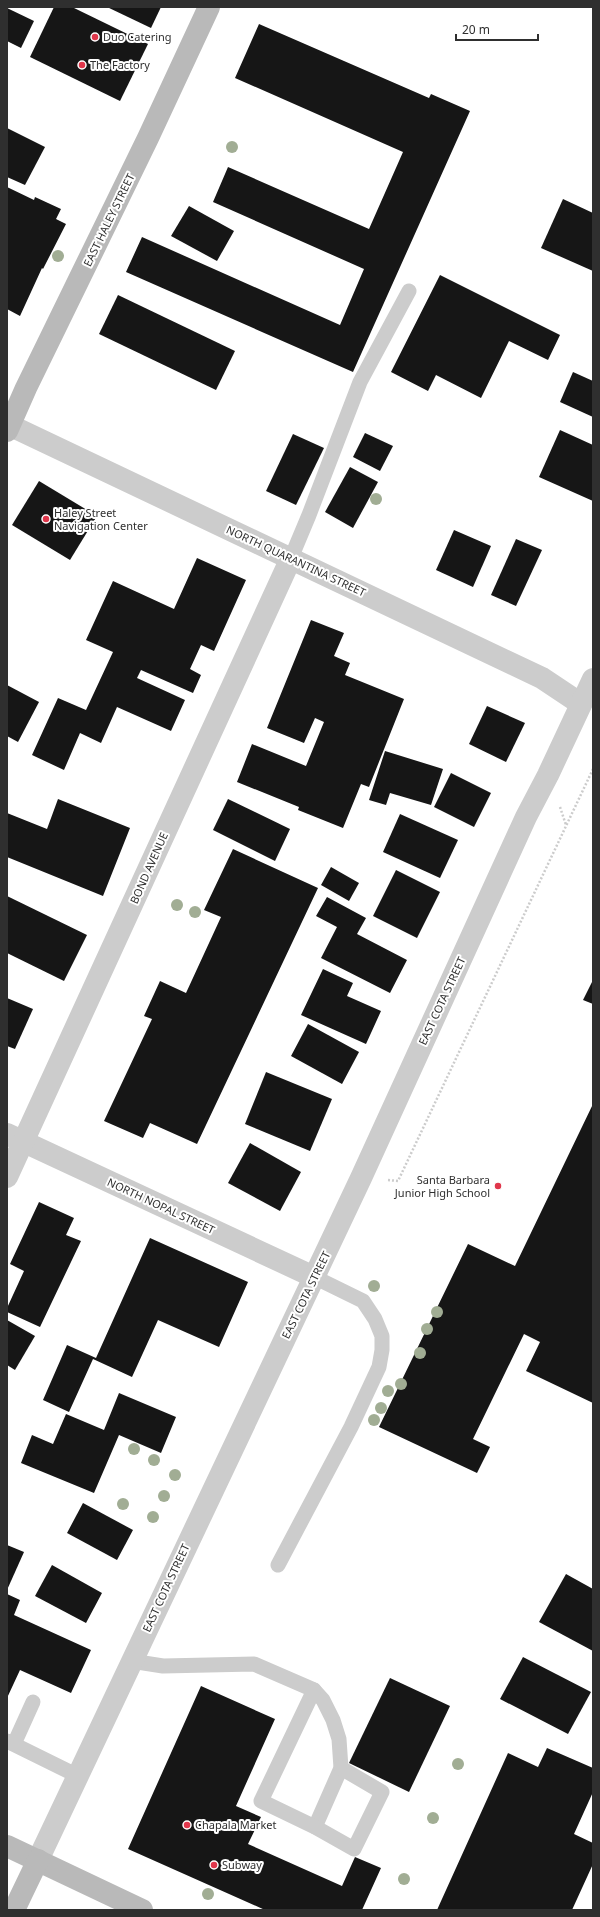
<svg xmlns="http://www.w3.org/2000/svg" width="600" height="1917" font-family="'Noto Sans',sans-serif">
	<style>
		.building { fill: #161616 }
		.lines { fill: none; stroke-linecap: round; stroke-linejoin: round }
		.path { stroke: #ccc; stroke-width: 2.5; stroke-dasharray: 2 2; stroke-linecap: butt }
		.lane { stroke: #ccc; stroke-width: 15 }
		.street { stroke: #ccc; stroke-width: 22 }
		.secondary { stroke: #b9b9b9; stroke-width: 22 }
		.tree { fill: #a1ad94 }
		.poi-dot { fill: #e0364b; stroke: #fff; stroke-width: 1.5 }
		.labels { text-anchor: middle; stroke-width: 4; stroke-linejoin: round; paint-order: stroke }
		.poi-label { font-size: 11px; fill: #2f2f2f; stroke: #fff; text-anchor: start }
		.street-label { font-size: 11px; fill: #2f2f2f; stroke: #fff }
	</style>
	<rect width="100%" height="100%" fill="#fff"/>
	<g class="building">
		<polygon points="54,7 72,7 148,44 120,101 30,57"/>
		<polygon points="107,7 161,7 151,28"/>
		<polygon points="7,8 34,21 21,48 7,41"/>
		<polygon points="259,24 429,98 431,94 470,111 353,372 126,272 142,237 340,325 364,269 213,202 228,167 369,229 403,152 235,78"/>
		<polygon points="7,128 45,147 25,185 7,177"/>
		<polygon points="7,187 34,200 35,197 61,209 56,219 66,224 43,269 42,268 20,316 7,309"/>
		<polygon points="563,199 593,213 593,271 541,248"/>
		<polygon points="189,206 234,231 217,261 171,236"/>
		<polygon points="440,275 560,335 548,360 509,341 481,398 436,375 428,391 391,372"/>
		<polygon points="118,295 235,351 216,390 99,334"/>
		<polygon points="573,372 593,381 593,417 560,402"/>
		<polygon points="560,430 593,445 593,501 539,477"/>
		<polygon points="365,433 393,446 380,471 353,457"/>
		<polygon points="293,434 324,448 296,505 266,491"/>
		<polygon points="350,467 378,482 353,528 325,512"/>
		<polygon points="39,481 97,516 70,560 12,525"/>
		<polygon points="454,530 491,546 473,587 436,570"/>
		<polygon points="516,539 542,550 516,606 491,595"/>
		<polygon points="197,558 246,580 214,651 201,645 190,669 201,675 193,693 141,670 137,678 185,700 171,731 117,707 101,743 80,733 64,770 32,755 58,698 86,710 113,652 86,640 113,581 174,609"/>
		<polygon points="311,620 344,633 334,656 350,663 345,675 404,699 369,787 361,784 343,828 298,810 299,807 237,782 252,744 306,766 324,722 315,718 304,743 267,728"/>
		<polygon points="7,685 39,702 18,742 7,736"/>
		<polygon points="487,706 525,723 506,762 469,744"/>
		<polygon points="385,751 443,769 431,805 390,793 386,805 369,800"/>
		<polygon points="451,773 491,793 474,827 434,807"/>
		<polygon points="58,799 130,828 103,896 7,857 7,813 47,829"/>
		<polygon points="228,799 290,829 275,861 213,830"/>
		<polygon points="400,814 458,840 440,878 383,852"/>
		<polygon points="233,849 318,888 197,1144 150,1123 143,1138 104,1121 152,1019 144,1016 160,981 186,993 221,917 204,910"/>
		<polygon points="331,867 359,883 349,901 321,885"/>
		<polygon points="396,870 440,892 417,938 373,916"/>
		<polygon points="7,896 87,935 64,981 7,953"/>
		<polygon points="327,897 366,918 357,934 407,960 390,993 321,958 337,927 316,916"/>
		<polygon points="323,969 353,983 347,996 381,1011 366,1044 301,1015"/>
		<polygon points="593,980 593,1004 583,1000"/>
		<polygon points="7,998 33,1009 15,1049 7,1046"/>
		<polygon points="308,1024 359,1052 342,1084 291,1056"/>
		<polygon points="266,1072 332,1099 310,1151 245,1124"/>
		<polygon points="593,1104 593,1403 526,1371 540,1342 524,1334 473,1439 490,1447 477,1473 379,1427 468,1244 515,1266"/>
		<polygon points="250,1143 301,1172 280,1211 228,1183"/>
		<polygon points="39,1202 74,1218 66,1235 81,1241 40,1327 7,1312 7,1308 24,1271 10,1264"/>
		<polygon points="150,1238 248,1282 219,1347 158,1320 132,1377 93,1359 69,1412 43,1400 67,1345 96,1358"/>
		<polygon points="7,1320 35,1336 15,1370 7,1365"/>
		<polygon points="119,1393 176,1417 161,1453 119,1435 94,1493 21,1463 32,1435 53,1444 66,1414 104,1430"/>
		<polygon points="83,1503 133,1530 117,1560 67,1533"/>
		<polygon points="7,1545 24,1552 7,1590"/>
		<polygon points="52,1565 102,1593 86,1623 35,1596"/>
		<polygon points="566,1574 593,1589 593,1651 539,1622"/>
		<polygon points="7,1594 20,1600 14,1615 91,1650 71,1693 20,1670 7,1698"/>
		<polygon points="523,1657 591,1692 568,1734 500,1699"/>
		<polygon points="390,1678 450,1706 409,1792 349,1763"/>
		<polygon points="201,1686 275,1719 236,1806 261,1817 248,1844 342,1886 355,1857 381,1868 362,1910 265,1910 128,1849"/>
		<polygon points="547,1748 593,1768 593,1792 574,1834 593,1843 593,1864 572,1910 437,1910 508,1753 538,1767"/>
	</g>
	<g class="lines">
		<g class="path">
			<polyline points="560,807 566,825"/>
			<polyline points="388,1180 398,1181 593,769"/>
		</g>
		<g class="lane">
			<polyline points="291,558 309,515 360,382 409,291"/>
			<polyline points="278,1565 351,1427 379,1367 382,1350 382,1336 375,1319 363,1301 314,1277"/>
			<polyline points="131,1661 163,1666 254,1664 314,1690 323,1700 333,1720 339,1739 341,1768 315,1827"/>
			<polyline points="314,1690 261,1801 315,1827 354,1849 382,1792 341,1768"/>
			<polyline points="7,1741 78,1776"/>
			<polyline points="14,1744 33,1702"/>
		</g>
		<g class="street">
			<polyline points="7,424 542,678 581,704"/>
			<polyline points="7,1134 314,1277"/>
			<polyline points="7,1177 291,558"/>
			<polyline points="38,1860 361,1178 526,817 548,775 593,679"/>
		</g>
		<g class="secondary">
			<polyline points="7,431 26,388 148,138 209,7"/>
			<polyline points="7,1846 142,1910"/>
			<polyline points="14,1910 38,1860"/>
		</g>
	</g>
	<g class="tree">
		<circle cx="232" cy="147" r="6"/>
		<circle cx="58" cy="256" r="6"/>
		<circle cx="376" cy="499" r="6"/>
		<circle cx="177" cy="905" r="6"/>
		<circle cx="195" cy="912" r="6"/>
		<circle cx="374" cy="1286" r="6"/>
		<circle cx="437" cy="1312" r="6"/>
		<circle cx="427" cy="1329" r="6"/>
		<circle cx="420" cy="1353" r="6"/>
		<circle cx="401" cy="1384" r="6"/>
		<circle cx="388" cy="1391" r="6"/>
		<circle cx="381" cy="1408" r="6"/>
		<circle cx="374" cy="1420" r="6"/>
		<circle cx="134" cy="1449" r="6"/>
		<circle cx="154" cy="1460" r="6"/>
		<circle cx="175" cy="1475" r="6"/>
		<circle cx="164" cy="1496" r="6"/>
		<circle cx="123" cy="1504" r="6"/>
		<circle cx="153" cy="1517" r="6"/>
		<circle cx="458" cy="1764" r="6"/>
		<circle cx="433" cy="1818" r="6"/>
		<circle cx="404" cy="1879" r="6"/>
		<circle cx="208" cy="1894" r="6"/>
	</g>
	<g class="poi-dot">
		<circle cx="95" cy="37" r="4"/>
		<circle cx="82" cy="65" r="4"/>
		<circle cx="46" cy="519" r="4"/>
		<circle cx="498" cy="1186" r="4"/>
		<circle cx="187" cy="1825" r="4"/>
		<circle cx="214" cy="1865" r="4"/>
	</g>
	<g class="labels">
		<g class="poi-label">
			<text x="103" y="41">Duo Catering</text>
			<text x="90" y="69">The Factory</text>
			<text x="54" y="517">Haley Street<tspan x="54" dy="13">Navigation Center</tspan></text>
			<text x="490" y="1184" text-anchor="end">Santa Barbara<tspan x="490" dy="13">Junior High School</tspan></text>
			<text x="195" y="1829">Chapala Market</text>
			<text x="222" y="1869">Subway</text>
		</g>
		<g class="street-label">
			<text transform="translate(109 220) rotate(-64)" y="4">EAST HALEY STREET</text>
			<text transform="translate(296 561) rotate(25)" y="4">NORTH QUARANTINA STREET</text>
			<text transform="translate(149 868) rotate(-66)" y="4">BOND AVENUE</text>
			<text transform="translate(442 1001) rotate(-65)" y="4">EAST COTA STREET</text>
			<text transform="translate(161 1206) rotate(25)" y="4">NORTH NOPAL STREET</text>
			<text transform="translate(306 1295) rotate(-64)" y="4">EAST COTA STREET</text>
			<text transform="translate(166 1588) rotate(-65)" y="4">EAST COTA STREET</text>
		</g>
	</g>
	<rect width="600" height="1917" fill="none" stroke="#2f2f2f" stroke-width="16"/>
	<path d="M456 34v6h82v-6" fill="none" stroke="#2f2f2f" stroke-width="2"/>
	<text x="462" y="34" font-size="12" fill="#2f2f2f" stroke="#ffffff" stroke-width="3" paint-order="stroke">20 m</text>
</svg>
